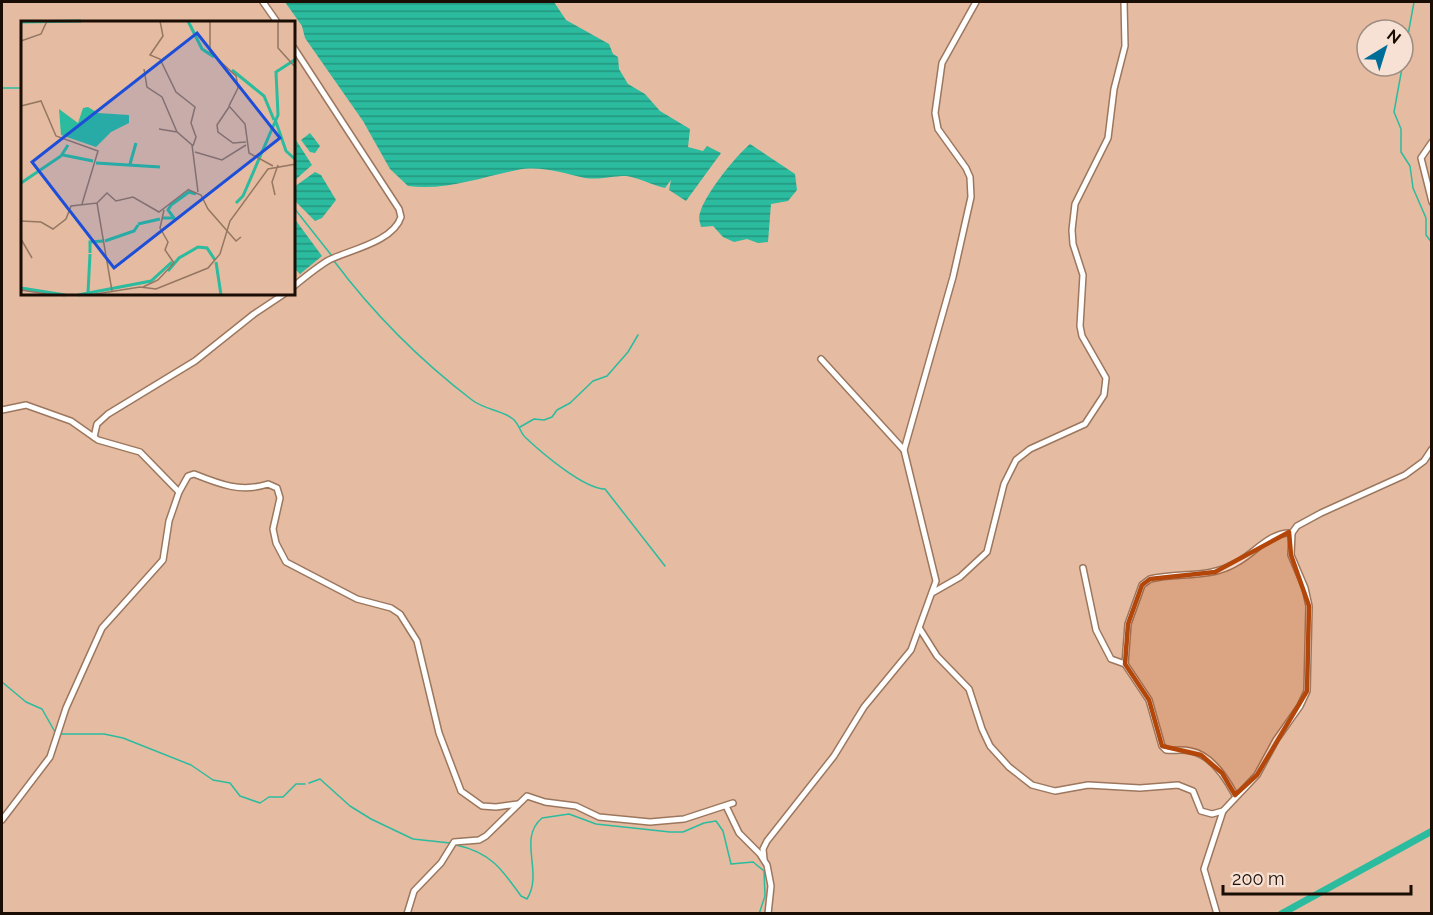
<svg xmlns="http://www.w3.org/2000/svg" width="1433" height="915" font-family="Raleway,sans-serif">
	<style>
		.water { fill: url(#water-rules) }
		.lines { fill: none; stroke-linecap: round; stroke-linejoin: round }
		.stream { stroke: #2bbb9e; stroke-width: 1.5 }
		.canal { stroke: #2bbb9e; stroke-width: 7 }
		.street-casing { stroke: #9c775e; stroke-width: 8 }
		.street { stroke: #fff; stroke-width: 5 }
		.marked { fill: #b4460a; fill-opacity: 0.2; stroke: #b4460a; stroke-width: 4.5; stroke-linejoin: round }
		.inset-river { fill: none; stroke: #2bbb9e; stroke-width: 3 }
		.inset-road { fill: none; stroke: #947662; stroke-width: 1.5 }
		.view { fill: #1d4ed8; fill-opacity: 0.15; stroke: #1d4ed8; stroke-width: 3 }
		.inset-edge { fill: none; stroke: #1a0d04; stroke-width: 3 }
	</style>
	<defs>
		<pattern id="water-rules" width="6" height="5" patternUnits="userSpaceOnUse" patternTransform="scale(1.5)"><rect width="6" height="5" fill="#2bbb9e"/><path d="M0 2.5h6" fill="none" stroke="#24967f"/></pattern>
	</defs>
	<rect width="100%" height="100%" fill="#e5bca1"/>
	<g class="water">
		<path d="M285,2H554L566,20L609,44L613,54L618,57L619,69L628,84L645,94L660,111L690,129L688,147L703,151L707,146L721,153L686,201L669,190L671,180L665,188C652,185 637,177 626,176C611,176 600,180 585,178C563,173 540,165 517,170C481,177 446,191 408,186L390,169L363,121L305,38L302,26Z"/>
		<polygon points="310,133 320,146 315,153 310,152 301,140"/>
		<polygon points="294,137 312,165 294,181"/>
		<path d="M750,144L795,174L797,190L788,201L771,204L768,242L758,243L747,239L734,242L723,237L713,226L701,227C700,222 698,218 700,213C705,194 735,157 750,144Z"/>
		<polygon points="315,172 321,175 336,200 322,218 315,221 294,200 294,187"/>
		<polygon points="294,218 322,256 300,274 294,268"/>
	</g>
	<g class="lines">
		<g class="stream">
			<polyline points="1414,2 1394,112 1401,129 1401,152 1410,166 1413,188 1426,218 1426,235 1432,243"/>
			<polyline points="2,88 22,88"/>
			<polyline points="294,208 332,256"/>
			<path d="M334,261C373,313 421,361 472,400C485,410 502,410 513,419C520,425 520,433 526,438C542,453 584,489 605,489L665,566"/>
			<polyline points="520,427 534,419 544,420 552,417 557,410 570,403 593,381 607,376 628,352 638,335"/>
			<polyline points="2,682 26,702 42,709 55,732"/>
			<polyline points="61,734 104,734 123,738 191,765 213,780 230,783 240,796 260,803 269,797 283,797 296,784 305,784"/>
			<polyline points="309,783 320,779 350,806 371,819 413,839 450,843"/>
			<path d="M456,845C490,852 502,869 521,896L527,899C544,872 517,839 542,818L569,814L596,824L670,832H683L704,823L716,821L723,831L731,864L753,862L764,871L765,896L759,914"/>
		</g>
		<polyline class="canal" points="1281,914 1432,831"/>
		<g class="street-casing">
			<g id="street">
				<polyline points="263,2 277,22"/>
				<path d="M294,48L399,209L401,217C393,242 349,250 329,260C317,267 305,277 294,286"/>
				<polyline points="1432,142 1421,158 1432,202"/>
				<polyline points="2,410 26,405 71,421 98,440 140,452 179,492 169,521 163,560 102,628 66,708 50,757 2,820"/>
				<polyline points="94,437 97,424 108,414 195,361 254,314 284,294"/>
				<polyline points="904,450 953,277 971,197 970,177 966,168 938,129 935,113 942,63 976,2"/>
				<path d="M179,492L188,476L194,474C219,484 241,493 268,484L277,488L280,498L273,529L276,543L286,562L357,599L391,608L400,614L417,641L439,733L461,791L482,806L496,807L518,804"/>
				<polyline points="1083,568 1096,630 1111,659 1125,664"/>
				<polyline points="932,593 960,577 987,552 1004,484 1016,460 1030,449 1085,424 1104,395 1106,378 1082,336 1080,326 1083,275 1073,244 1072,230 1075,204 1108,138 1114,89 1125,46 1124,2"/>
				<polyline points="920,629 937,656 969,689 982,729 990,746 1009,767 1032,785 1055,791 1088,785 1140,788 1178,785 1193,791 1201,811 1212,814 1223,811"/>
				<path d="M1235,795C1226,778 1211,754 1190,751C1182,749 1174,751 1166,750L1162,746L1149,700L1125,664L1128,624L1142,585L1150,579C1179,572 1209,579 1236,563C1254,554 1270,531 1292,533"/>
				<polyline points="727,808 739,833 760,854 767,865 771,886 768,914"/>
				<polyline points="764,859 763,849 767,841 834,756 864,707 911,650 936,581 904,450 821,359"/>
				<polyline points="407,914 414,891 441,863 454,842 479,840 486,836 527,796 545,802 576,806 599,817 650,822 684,819 733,803"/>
				<polyline points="1217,914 1204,869 1223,811 1257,775 1276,740 1300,706 1307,691 1309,606 1305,588 1291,555 1292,533 1297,526 1321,513 1405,475 1424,461 1432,449"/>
			</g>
		</g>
		<use href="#street" class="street"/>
	</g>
	<path class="marked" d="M1289,532L1291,555L1309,606L1307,691L1257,775L1235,795L1222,773L1201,755L1162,746L1149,700L1125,664L1128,624L1142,585L1150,579L1215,572Z"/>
	<g transform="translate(21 21)">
		<rect width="274" height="274" fill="#e5bca1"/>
		<path d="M67,86L77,92L108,94V102L90,111L75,126L40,114L38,88L57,102L62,87Z" fill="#2bbb9e"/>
		<path class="inset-river" d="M167,0L181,28L193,36M0,1L60,0M211,49L243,75L253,99M255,101L265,130L275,139M42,134L72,140M75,142L139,146M109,143L115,122M0,162L40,135L47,124M215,182L222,175L257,94L255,51L275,38M141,197H153L147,189L150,184L168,171L175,173M117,203L139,198M84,220L113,210L117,204M69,232V221L82,220M195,241L200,274M147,250L158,237L177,226L186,227L194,239M0,267L44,274M67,272L69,233M57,274L130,260L151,241"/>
		<path class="inset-road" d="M139,0L142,15L129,34L139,38L155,71L174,86L170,102L175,116L172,125M189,0V31L215,55L217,67L208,85L224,103L228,132L252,145M257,0V27L275,47M0,20L20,13L26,0M123,48L126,66L141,76L156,111M0,85L20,80L35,115L77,130L61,183M208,86L196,104L197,111L212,122L225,121M138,108L156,111L171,124L177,171M174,131L201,139L225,124M168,169L180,174L187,188L215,220L220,216M254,174L251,161L257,144M76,182L86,172L95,180L112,176L138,191L168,168M0,200L20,201L32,208L45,198L50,185L76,182L91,270M0,218L11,237M122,266L137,259L153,242L144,229L147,221L139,207L143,189M0,269L32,274M69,274L119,266L135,268L187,247L199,233L209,200L247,148L275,143"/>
		<path class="view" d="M176,12L259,117L93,247L11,141Z"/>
		<rect width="274" height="274" class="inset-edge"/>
	</g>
	<rect width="1433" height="915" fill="none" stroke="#1a0d04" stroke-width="6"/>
	<g transform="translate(1385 48) rotate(38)"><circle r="28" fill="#f6e1d4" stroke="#9e8c81" stroke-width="1.5"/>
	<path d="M0-4.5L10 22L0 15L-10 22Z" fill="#006d99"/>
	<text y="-9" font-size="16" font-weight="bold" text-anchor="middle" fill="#1a0d04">N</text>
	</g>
	<path d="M1223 885v9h188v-9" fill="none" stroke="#1a0d04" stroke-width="3"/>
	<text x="1232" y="885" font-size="18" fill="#1a0d04" stroke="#f6e1d4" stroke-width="4.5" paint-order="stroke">200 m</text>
</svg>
